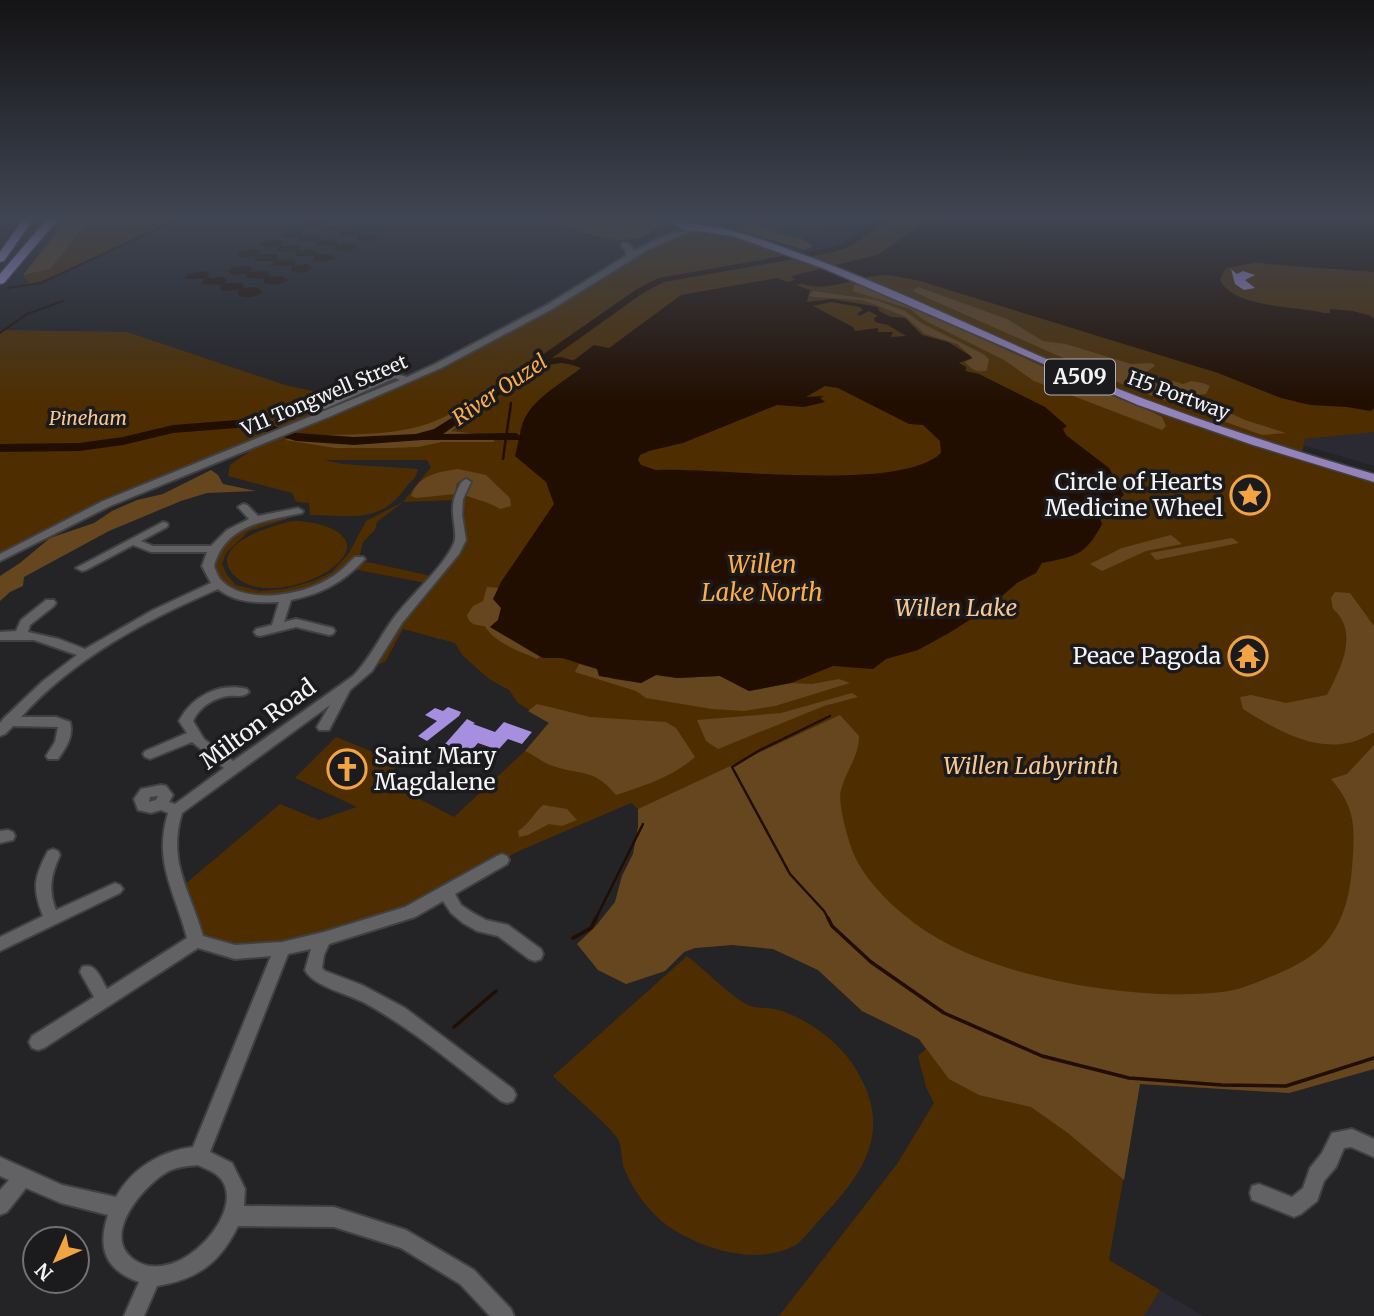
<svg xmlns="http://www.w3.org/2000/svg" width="1374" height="1316" font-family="Merriweather,serif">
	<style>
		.built { fill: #2b2932 }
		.green { fill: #4e2e00 }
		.forest { fill: #66461e }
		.water { fill: #210e00; fill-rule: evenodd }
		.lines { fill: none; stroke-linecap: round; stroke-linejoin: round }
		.stream-far2 { stroke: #210e00; stroke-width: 2 }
		.stream-far1 { stroke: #210e00; stroke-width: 2.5 }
		.stream { stroke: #210e00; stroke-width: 3.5 }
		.river { fill: #210e00; fill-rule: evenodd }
		.building { fill: #a68fdf }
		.minor-casing { stroke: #404042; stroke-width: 4 }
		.major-casing { stroke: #404042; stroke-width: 3 }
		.highway-casing { stroke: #404042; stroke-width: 3 }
		.minor { fill: #626164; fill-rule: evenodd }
		.major { fill: #9383b9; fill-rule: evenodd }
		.highway { fill: #b399f1; fill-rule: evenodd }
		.labels { text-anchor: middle; stroke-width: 7; stroke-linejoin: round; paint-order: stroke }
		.far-street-label { font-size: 19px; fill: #f4f3f5; stroke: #1b1a1d }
		.far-park-label { font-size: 19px; font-style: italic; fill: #f9c892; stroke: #1b1a1d }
		.shield { fill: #1b1a1d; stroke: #b3b2b4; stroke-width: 2 }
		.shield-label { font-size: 21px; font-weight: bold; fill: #f4f3f5 }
		.far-water-label { font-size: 21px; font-style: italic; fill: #fead48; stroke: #1b1a1d }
		.poi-label { font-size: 23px; fill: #f4f3f5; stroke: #1b1a1d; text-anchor: end }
		.park-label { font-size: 23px; font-style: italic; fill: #f9c892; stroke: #1b1a1d }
		.street-label { font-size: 23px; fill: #f4f3f5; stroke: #1b1a1d }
		.water-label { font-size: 24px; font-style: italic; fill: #fead48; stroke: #1b1a1d }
	</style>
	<rect width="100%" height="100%" fill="#242326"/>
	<g class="built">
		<polygon points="757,218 837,218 802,239 757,227"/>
		<polygon points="1363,431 1374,432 1374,466 1302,445 1304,439"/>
		<polygon points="1160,1290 1203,1316 1144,1316"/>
	</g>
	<g class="green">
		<polygon points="91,218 177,218 50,278 29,284 23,275 50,269"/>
		<path d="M888,218H1374V432L1305,439L1301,457L1374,478V1069L1289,1093L1140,1084L1109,1260L1160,1290L1144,1316H779L897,1164L934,1103L926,1087L918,1056L926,1049L919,1039L862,1011L818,970L773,949L732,945L695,948L684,952L665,971L626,984L598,970L577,944L595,927L615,902L622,876L633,854L638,827V809L631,803L519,851L396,918L235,952L196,941L178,890L280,804L319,820L357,807L295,778L336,737L400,763L384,780L454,817L525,751L549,722L518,703L509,690L489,679L462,655L455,643L403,629L385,662L368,668L461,540L456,500L403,502L377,522L375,530L363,542L359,559L325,585L272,598L224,591L209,557L239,528L287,513V519L249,531L226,553L222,564L227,575L236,585L260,591L285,589L314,581L332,572L349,553L366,521L403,502L431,467L427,460H324L343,464L418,469C416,480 409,482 403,491C377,526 344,514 310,515L309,503L296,502L292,493L228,476L230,465L253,449L251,446L140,489L0,558V333L5,330L127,332L285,385L312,391L346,407C461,359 568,300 676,236L696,230L726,232L799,256L846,245Z"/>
		<path d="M294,521C323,521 373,537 331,569C308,586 256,599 234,575C205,545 275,524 294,521Z"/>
		<polygon points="368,562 431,576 426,583 352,569 358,564"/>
		<path d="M687,956C706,971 724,990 744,1003C753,1009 765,1007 775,1009C805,1017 834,1038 852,1063C894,1126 868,1169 822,1217C813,1226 803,1242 792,1247C754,1265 703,1249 671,1228C650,1214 631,1188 623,1165C621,1157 622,1146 618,1139C611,1127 566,1089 553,1076Z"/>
	</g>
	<g class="forest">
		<polygon points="68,218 91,218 50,269 23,275"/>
		<path d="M558,218H654L658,223V227C629,254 584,231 551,222Z"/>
		<polygon points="748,218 759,220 757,227 802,239 813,246 805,250 740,230 750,222"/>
		<polygon points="862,284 1068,378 1150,411 1162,417 1166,426 1162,430 1034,381 1004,360 924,320 910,309 853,291 854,285"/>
		<polygon points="918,287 1007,319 1043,341 1066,344 1131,364 1152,363 1155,366 1142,375 1133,375 1157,384 1173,381 1183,384 1191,381 1203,383 1210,386 1206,394 1183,397 1184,401 1219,408 1245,420 1286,433 1262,435 1133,389 912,291"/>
		<path d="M813,291L876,300L905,311L921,323L983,354L989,359L987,370C978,374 971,369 965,362L973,358L957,344L925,334L906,317L873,304L861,300L813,297L809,296Z"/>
		<path d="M468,400H477L488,404L451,431L494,436L497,437L493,442H442L418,447L389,448H335L285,440C300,432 310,435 327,435C374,434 432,435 468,400Z"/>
		<path d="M458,469L486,475L510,498L511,506L500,509C488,501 475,500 462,494L464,483L461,481L457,483L455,494L416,498L411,496C418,475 438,472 458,469Z"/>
		<polygon points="211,470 218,475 223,484 256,491 207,493 181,501 109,531 24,577 23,586 10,592 0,601 0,576 20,563 50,538 94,523 112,511 137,500 163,494"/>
		<polygon points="1171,535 1182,544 1146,551 1102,571 1090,564 1122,548"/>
		<polygon points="1232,538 1239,543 1156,560 1150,553"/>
		<path d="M487,587L499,588L493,599L501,608L498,620L490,627L540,657L537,659C520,651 494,643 485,626C476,625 469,625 467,615L473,606L483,601Z"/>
		<path d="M1335,592L1350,593L1374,626V732C1329,761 1283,734 1243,709L1240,697L1251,695L1286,703L1327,695C1340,670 1360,632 1333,609L1331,598Z"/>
		<polygon points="579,664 598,669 613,679 641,683 656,675 677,678 720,676 749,691 791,683 812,684 839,679 850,683 775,706 744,711 712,709 646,698 636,691 575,672"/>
		<polygon points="852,693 858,697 824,706 718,749 706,741 697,720 781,713"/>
		<path d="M537,704L590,717L666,722L676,728L695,757C673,777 643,786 616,795C593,767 580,776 550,765C542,762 534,755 525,751L549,723L528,711Z"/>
		<path d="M840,715L859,736C859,757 846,770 841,790C837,803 849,844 855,857C872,892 912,925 946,943C1016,981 1150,1003 1229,991C1247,988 1267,978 1284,971C1301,963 1319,953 1330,937C1345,916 1350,893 1352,868C1355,830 1357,809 1331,779L1347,774L1374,745V1069L1289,1093L1140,1084L1124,1180L1068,1133L1031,1107L979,1095L949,1079L919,1039L862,1011L818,970L773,949L732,945L695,948L684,952L665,971L626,984L598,970L577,944L595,927L615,902L622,876L633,854L638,827V809Z"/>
		<path d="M543,805L567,809L577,820L562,826L549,824L528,835L519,837L518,831C530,823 533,814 543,805Z"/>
	</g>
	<g class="water">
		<path d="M932,218H1374V272L1254,263L1226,268L1220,279C1231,308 1296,306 1324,313H1330V309L1353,311L1371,316L1374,319V409L1370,411L1347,407L1310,405L1281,398L1218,373L920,281C909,279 898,276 887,275C858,274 815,301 791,276L877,255Z"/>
		<polygon points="320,220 325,222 325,226 342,226 342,230 356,229 362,231 361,235 373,233 379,237 369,241 357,240 358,235 340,235 341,230 321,231 322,227 309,228 304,225 309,221"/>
		<polygon points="298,230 303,231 303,235 319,235 321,240 336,239 338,245 351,243 357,247 347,252 335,250 335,246 317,245 317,241 299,241 299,237 286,238 281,235 287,231"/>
		<polygon points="277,240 283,242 281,246 298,245 300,250 312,249 318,252 317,255 330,254 336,258 325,262 313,261 314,256 295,256 296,251 280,252 277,250 279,246 265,248 259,245 265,241"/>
		<polygon points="255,249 260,251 259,255 276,254 278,257 277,260 293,259 296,262 295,265 308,264 314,268 303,273 291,271 292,266 273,266 274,261 255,261 255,256 242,258 237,255 243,250"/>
		<polygon points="247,266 252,267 251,272 268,271 269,277 282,276 288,280 277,285 264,283 264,279 246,278 247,273 233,275 228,271 234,267"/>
		<path d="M204,271L209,273L208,278L224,277L227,280L225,283H242L244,288L257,287L263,292C256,297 246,299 238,295L239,290L222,291L220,288L221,285L202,284L204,279H185L188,274Z"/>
		<path d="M777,278L810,290L807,302L832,299L878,307L879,311L891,317L905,318L922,335L948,342L969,355L972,358L959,363L966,367V371L979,374L1045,407L1067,426L1063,429L1066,435L1109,468L1124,495L1099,515L1102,524C1085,556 1076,556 1042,563L1036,573L1017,583L987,609L949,633L918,650L886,659L873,669L833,666L791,683L749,691L720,676L677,678L656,675L641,683L599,676L597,669L562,658H543L490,627L498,620L501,608L493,599L501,582L554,504L546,482L515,456L519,438L516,437L520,435C523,403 557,387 581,368L569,364L594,345L609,348L681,295ZM831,302L860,307L863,310L857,314L859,316L869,311L878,316L874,318L875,322L888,325L906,336L891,337L893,332H878V328L855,331L853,327L813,306ZM825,386L838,388L909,424L923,425L940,441L941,453C899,493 719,467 656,470L641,465L638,460L640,455L649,451L683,443L777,405L804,407L825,402L820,398L824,396L806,397Z"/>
	</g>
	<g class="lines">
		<g class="stream-far2">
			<polyline points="8,288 41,283 181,218"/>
			<polyline points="0,333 27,314 63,301"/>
		</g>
		<g class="stream-far1">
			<polyline points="503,459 511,403"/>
			<polyline points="595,920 643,824"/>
			<polyline points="829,920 824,911 790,874 732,767 760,750 830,716"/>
		</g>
		<g class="stream">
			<polyline points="828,918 832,926 871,962 944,1013 1042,1056 1129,1078 1222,1085 1286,1086 1374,1058"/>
			<polyline points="573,938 591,928 596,918"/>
			<polyline points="454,1027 496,991"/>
		</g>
		<g class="river">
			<polygon points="881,218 892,218 849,247 834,252 664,282 643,293 552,358 561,357 575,361 575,365 561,363 541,366 443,434 516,433 522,437 520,440 422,440 354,445 296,441 250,427 173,433 123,445 79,451 0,452 0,444 79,443 123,437 173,425 251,419 297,433 354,437 416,434 434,429 450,419 637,289 658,278 829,248 843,243"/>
			<polygon points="797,279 802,282 800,284 791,286 786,283"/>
		</g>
	</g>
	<g class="building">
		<polygon points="1231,269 1237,274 1243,271 1255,275 1245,280 1255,288 1244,290 1235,284"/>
		<polygon points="1241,646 1259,651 1266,658 1266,665 1252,668 1235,661 1230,651"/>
		<polygon points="448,707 461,712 459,716 427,741 418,736 437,721 425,715 435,708 443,711"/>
		<polygon points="467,719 475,723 473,724 495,732 504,722 532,732 522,744 508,739 498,750 478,743 469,753 445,744"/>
		<polygon points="339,759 364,769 355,779 329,769 328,762"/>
	</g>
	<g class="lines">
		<g class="minor-casing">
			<g id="minor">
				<polygon points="713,218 719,218 719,219 716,221"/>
				<polygon points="696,227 698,228 698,230 681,235 647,250 552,309 441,368 331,416 110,506 0,561 0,554 103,501 400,380 395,378 327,408 324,409 319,406 392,373 407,377 435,364 547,305 626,256 626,251 621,245 622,243 628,243 634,251 659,238"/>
				<path d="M466,479L471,482L463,499L462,515L466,540L459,554L402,623L372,671L350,690L329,730H319L317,727L330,705L182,813C167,862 190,890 203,936L235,945L282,942L324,932L405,907L497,856L502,854L507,856L509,860L507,864L455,894L461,905L473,913L486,920L508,925L541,949L543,954L541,959L535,961L529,959L498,936L477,931L463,923L451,913L443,901L415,917L329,944L324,955L322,968L325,971L362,985L405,1008L513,1089L516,1095L513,1101L507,1103L501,1101C457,1067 414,1030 365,1003C348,994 313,986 305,970L311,949L288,954L210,1152L232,1163L245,1189L244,1206L334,1207L406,1230L474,1270L511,1309L514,1316H490L460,1284L401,1248L334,1227L238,1226C220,1263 198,1279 157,1286L144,1316H124L139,1282C105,1270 97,1248 108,1215L61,1203L26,1188L7,1212L0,1215V1190L9,1180L0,1176V1157L62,1185L116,1197C132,1168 161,1151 193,1147L271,956L235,959L198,948L44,1048L38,1050L32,1048L29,1042L32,1036L94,997L80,972L82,967C96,962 101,979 107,989L187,938C175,892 153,862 168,813L161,810L151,813L138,810L134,799L141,789L161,785L166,786L173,795L169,802L175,804L224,768L192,742L150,759L145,757L143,754L145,751L187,733L179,721C192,696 220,682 247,689L249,692C243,698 237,695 228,696C214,698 199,707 193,721L204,739L233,761L353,676C370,659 379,638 393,619C409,597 444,567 454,543C459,530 447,512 457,491C460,485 460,482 466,479ZM158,796L156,800L149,802L150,797ZM198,1165C204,1168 212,1171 217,1175C254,1205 178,1292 133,1259C101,1235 143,1186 167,1172C176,1167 187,1166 198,1165Z"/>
				<path d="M243,504L247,505L258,516L298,508L303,511L302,513C265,521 226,524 214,566C216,571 218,577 221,580C245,606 304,595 330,578C340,573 347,564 355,557H363L365,559L363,561C342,583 321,594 291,600L284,622L296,619L333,628L335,631L333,634L329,635L296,627L260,636L256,635L254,632L256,629L272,625L279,602C258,603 235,603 218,589C146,620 74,658 21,717H56L70,722C74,736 66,748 58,759H48L46,756L55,742L58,727L13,726L5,734L0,736V723L4,718L43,681L77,655L34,640H0V632L16,631L21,620L46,600H54L56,603L54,606L30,625L28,632L59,639L85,649L153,610L211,583L202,566L207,552H151L133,545L86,570L82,571L76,568L163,522L167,523L168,525L167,527L141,541L153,546H211L227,530L249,519L238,507Z"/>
				<polygon points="8,830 13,832 15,836 13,840 0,843 0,831"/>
				<path d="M53,849L58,851L60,855C51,875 48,889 56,910L115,883L120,885L123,889L120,893L0,951V937L43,916C32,888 34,877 48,851Z"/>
				<polygon points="1352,1129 1374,1139 1374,1157 1351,1147 1344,1148 1336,1167 1324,1181 1317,1201 1301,1214 1294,1217 1252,1200 1250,1193 1252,1186 1259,1184 1292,1197 1303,1188 1310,1168 1322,1153 1332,1133"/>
			</g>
		</g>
		<g class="major-casing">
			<path id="major" d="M666,218C676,218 682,224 691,224C731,227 768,242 807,256C896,289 982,331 1069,369C1168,411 1271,444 1374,474V482L1253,445L1138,405L825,269L733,236L682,229Z"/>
		</g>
		<g class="highway-casing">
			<g id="highway">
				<polygon points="24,218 34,218 4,261 0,262 0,252"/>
				<polygon points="48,218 59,218 4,283 0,284 0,274"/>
			</g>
		</g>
		<use href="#minor" class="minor"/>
		<use href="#major" class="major"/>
		<use href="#highway" class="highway"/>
	</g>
	<linearGradient id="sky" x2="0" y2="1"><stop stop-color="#141315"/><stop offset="0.54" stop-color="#3f4552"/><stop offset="1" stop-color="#3f4552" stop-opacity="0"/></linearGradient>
	<rect width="1374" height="403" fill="url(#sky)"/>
	<defs>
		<g id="sight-ring" transform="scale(2.0125)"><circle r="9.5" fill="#1b1a1d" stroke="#f3a442" stroke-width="1.5"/><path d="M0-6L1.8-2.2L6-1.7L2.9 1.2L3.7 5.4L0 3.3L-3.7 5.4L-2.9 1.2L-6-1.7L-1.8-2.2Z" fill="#f3a442"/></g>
		<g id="temple-ring" transform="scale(2.0125)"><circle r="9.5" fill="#1b1a1d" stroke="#f3a442" stroke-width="1.5"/><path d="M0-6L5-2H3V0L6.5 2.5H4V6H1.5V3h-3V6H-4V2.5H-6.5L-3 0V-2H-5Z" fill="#f3a442"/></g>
		<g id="church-ring" transform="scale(2.0125)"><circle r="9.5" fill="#1b1a1d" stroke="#f3a442" stroke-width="1.5"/><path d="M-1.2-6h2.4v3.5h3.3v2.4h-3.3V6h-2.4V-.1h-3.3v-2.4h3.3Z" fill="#f3a442"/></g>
	</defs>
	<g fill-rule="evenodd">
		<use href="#sight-ring" x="1250" y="495"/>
		<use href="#temple-ring" x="1248" y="656"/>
		<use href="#church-ring" x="347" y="769"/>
	</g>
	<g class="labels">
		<g class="far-street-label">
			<text transform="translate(324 395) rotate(-23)" y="7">V11 Tongwell Street</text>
			<text transform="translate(1179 395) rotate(20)" y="7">H5 Portway</text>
		</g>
		<g class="far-park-label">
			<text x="88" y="425">Pineham</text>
		</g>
		<rect class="shield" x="1045" y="359.5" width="70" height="35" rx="5"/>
		<g class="shield-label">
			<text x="1080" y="384">A509</text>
		</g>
		<g class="far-water-label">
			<text transform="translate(500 390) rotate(-34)" y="7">River Ouzel</text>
		</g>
		<g class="poi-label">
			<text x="1223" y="490">Circle of Hearts<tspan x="1223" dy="26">Medicine Wheel</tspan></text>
			<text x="1221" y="664">Peace Pagoda</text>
			<text x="374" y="764" text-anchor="start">Saint Mary<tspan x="374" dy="26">Magdalene</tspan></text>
		</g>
		<g class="park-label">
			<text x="956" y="616">Willen Lake</text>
			<text x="1031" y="774">Willen Labyrinth</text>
		</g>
		<g class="street-label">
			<text transform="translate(258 724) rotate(-36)" y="8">Milton Road</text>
		</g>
		<g class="water-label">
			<text x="762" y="573">Willen<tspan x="762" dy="28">Lake North</tspan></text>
		</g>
	</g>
	<g transform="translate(56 1260) rotate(225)"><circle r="33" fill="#1b1a1d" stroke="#727173" stroke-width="2"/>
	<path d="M0-5L12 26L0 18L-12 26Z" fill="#f3a442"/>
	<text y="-10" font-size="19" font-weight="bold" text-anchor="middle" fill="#f4f3f5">N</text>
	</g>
</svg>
